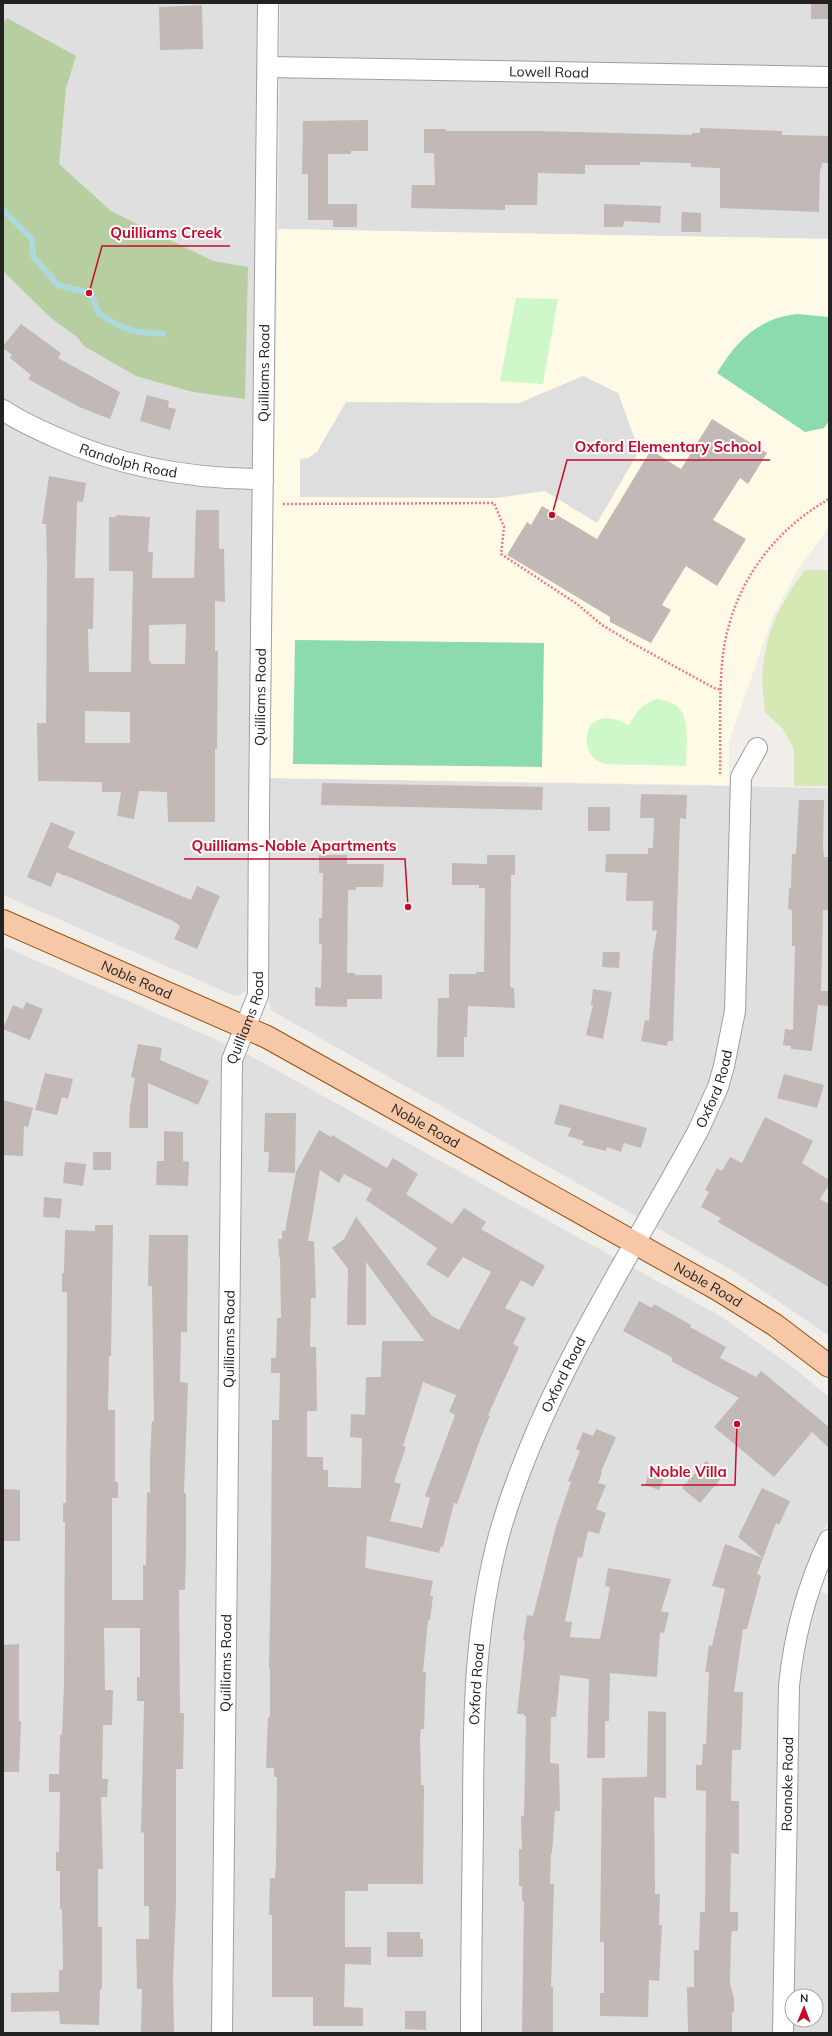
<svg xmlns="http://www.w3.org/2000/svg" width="832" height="2036" font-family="Mulish,sans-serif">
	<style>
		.residential { fill: #e0dfdf; fill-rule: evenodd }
		.education { fill: #fefae6 }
		.grass { fill: #d6e8b3 }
		.forest { fill: #b6cea0 }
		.park { fill: #cef7ca }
		.pitch { fill: #8cdbaf }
		.parking { fill: #dedede }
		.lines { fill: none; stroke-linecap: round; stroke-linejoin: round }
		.stream { stroke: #add9dc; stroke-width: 6 }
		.building { fill: #c2b8b6; fill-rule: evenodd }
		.minor-casing { stroke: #9f9f9f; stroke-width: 22 }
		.major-casing { stroke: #975009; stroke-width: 24 }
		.path { stroke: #f37981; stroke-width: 2.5; stroke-dasharray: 2 2; stroke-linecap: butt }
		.minor { stroke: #fff; stroke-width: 20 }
		.major { stroke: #f7c8a8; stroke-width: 22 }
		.labels { text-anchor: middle; stroke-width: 4; stroke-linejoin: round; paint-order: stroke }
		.street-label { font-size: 14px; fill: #222; stroke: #fff }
		.leader { fill: none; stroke: #c80b2c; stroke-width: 1.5 }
		.callout-dot { fill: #c80b2c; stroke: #fff; stroke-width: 1.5 }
		.callout-label { font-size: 15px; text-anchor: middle; font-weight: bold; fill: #c80b2c; stroke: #fff; stroke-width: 4; stroke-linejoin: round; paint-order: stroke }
	</style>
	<rect width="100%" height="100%" fill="#f1ede9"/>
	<g class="residential">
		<polygon points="3,3 258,3 247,964 246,991 239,996 233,995 3,895"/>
		<polygon points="280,3 829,3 829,239 278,229"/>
		<polygon points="270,778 829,788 829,1336 737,1273 272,1011 269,1002"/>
		<path d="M3,946L208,1036L260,1061L720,1316L790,1365L829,1397V1519L814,1549L800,1583L829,1595V2033H3ZM792,1996H816V2020H792Z"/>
	</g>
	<polygon class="education" points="278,229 829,239 829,527 797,571 772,618 729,742 729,785 270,778"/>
	<path class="grass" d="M805,570H829V786H794V749L783,729L765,712C764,698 761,683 763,669C767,628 781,602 805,570Z"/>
	<polygon class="forest" points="7,18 76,56 66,88 59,164 111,211 213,261 248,267 245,399 193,392 136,376 84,346 77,337 51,318 3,271 3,23"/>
	<g class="park">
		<polygon points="516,298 558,299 543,384 500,381"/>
		<path d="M656,699C695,702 686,736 686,766L606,764C587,760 583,742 590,725C604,714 614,718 629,725C636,712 642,704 656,699Z"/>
	</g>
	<g class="pitch">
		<path d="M797,314L829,317V421L824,428L805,432L717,373C736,341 759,318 797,314Z"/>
		<polygon points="295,640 544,643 542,767 293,764"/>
	</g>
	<g class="parking">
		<polygon points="583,376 618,393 639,451 597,523 545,491 495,498 300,497 300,459 308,458 317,452 346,402 519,403"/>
		<polygon points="279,782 543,787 539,1085 488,1084 489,1036 517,1035 516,844 279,838"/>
		<polygon points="117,818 206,846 241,854 240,895 108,844"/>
		<polygon points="621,1341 632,1347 636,1342 723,1391 697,1434 599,1379"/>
	</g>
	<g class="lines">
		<polyline class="stream" points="3,210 32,239 33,256 58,285 89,293 91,295 99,314 120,326 133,331 163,334"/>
	</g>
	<g class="building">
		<rect x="811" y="3" width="18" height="16"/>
		<polygon points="202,5 203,49 160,50 159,7"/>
		<polygon points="368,120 368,151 351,151 351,154 328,154 328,204 357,204 357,227 333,227 333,220 308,220 308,174 302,174 303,121"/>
		<polygon points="700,128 782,131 782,135 829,136 829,163 822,163 821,169 820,169 819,212 720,208 720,168 691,167 691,163 640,162 640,165 585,165 585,174 538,173 537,205 505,205 505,210 411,208 412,185 435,185 434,153 424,153 424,129 446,129 446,131 537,131 692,135 692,133 700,133"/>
		<polygon points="604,204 661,206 660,223 624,221 623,227 604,227"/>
		<polygon points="682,212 701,213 701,232 681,232"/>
		<polygon points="21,324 61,353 58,358 120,392 110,419 79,407 28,379 31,375 10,358 12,355 3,348 3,346"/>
		<polygon points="147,395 169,401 168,407 176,409 170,430 140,421"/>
		<polygon points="712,419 767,453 748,484 740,478 713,520 746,539 717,586 686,566 662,605 671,610 651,643 610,622 610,617 507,555 527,522 531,525 542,506 597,539 651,450 681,469"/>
		<path d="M49,476L86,483L83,502L77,501L75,578H94L93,629H88L89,672H131L133,573L132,571H109V517H116L117,515L150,517L148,552H153L152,578H194L196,510H219V549H224L225,602L215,601V651H218L217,749H215V822H168L167,792L139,791L134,819L117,816L121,792H102V782L38,781L37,723H46L47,563L46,524H42ZM186,624L185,664H151V661H149V625ZM85,711L130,712V743H85Z"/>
		<polygon points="322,783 543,787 542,810 321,805"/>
		<polygon points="641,794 687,795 686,819 680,818 673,1041 668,1041 667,1046 641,1041 645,1020 649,1021 653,952 657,931 652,930 653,901 626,901 627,873 605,872 606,854 648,854 648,848 653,848 654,818 640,818"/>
		<polygon points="799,800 824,800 823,847 824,857 829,857 829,910 823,910 821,991 829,991 829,1006 818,1005 812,1051 791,1049 791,1046 783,1045 785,1029 793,1030 795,946 792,946 792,910 788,909 789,888 791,888 792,854 796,854"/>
		<rect x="588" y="807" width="22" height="24"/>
		<polygon points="51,822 75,832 68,848 191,900 197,886 220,896 197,949 174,939 180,926 173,921 65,875 65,876 57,872 51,887 27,877"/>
		<polygon points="319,855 347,855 347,864 384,864 383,887 356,887 356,890 348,890 347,973 355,973 355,975 382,975 382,999 347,999 347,1007 315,1006 315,987 321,988 322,944 319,944 319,918 322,918 323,873 319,873"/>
		<polygon points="487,855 515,855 515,875 511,875 510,987 514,988 515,1008 468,1006 467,1037 464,1037 464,1057 437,1057 438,998 449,998 449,974 476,974 476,972 484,972 485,888 479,888 479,885 452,885 452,863 487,864"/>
		<polygon points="603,952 620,952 619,968 602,967"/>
		<polygon points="593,989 612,992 603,1039 586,1035 593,1005 591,1005"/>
		<polygon points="26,1002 43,1009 30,1040 3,1029 13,1005 23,1009"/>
		<polygon points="138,1044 162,1048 160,1060 209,1081 198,1105 148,1083 148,1128 129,1128 130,1107 135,1078 131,1077"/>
		<polygon points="45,1073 73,1079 68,1099 62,1097 57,1115 35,1110"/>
		<polygon points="784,1074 824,1085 817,1108 777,1098"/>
		<polygon points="3,1100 33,1108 28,1127 24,1126 23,1156 3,1155"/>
		<polygon points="560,1104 647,1128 641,1148 624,1143 621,1152 607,1147 606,1151 582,1145 584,1141 568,1136 571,1128 554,1124"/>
		<polygon points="265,1113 296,1113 295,1173 268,1172 269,1152 264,1152"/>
		<polygon points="765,1117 813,1141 802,1163 829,1180 829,1185 820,1199 829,1204 829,1287 718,1222 721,1218 701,1207 709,1192 705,1190 717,1168 722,1171 730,1157 742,1163"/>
		<path d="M319,1130L331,1137L332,1135L387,1168L393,1158L418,1174L406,1194L452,1224L464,1208L486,1222L481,1229L545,1266L533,1287L521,1280L505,1308L526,1318L513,1344L519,1347L488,1415L490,1416L481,1437L457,1504L454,1503L443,1547L441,1546L439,1553L367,1536L365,1568L433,1581L430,1596H433L430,1620H428L423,1672H426L424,1729H421L420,1736L421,1785H424L423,1884H368V1891H345V1947H371V1965L345,1964L344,2007L363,2008V2026H313V1997H272V1915H269L270,1878H275L276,1863L277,1777H274V1768H266L268,1717H270V1668H269L271,1567L272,1420H279L280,1373H271V1358H276L277,1318H281L280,1257H279L278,1239H282V1231H285L296,1172ZM320,1170L339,1183L344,1174L372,1189L366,1200L437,1248L426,1264L448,1278L463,1257L491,1272L459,1330L432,1316L356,1217L344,1239L332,1248L348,1269L347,1325H366V1262L424,1341H382L381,1377H366L365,1415L351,1414L350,1437L362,1438L361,1488L328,1487V1470H323V1457H307V1411H317L316,1347H310L311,1298H316L314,1241H308ZM423,1382L456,1395L449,1412L455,1415L425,1496L430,1498L422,1528L390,1521L401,1484L394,1482L406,1447L403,1446Z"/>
		<polygon points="164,1131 183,1132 183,1161 189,1162 188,1186 156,1185 157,1161 164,1161"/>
		<rect x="93" y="1152" width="18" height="18"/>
		<polygon points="65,1162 86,1164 83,1186 63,1183"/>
		<polygon points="44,1197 62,1199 60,1218 43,1217"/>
		<polygon points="95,1225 113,1225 111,1356 109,1356 108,1410 115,1410 115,1482 118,1482 118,1498 112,1498 112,1600 143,1600 143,1565 146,1565 147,1492 150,1493 150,1457 152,1421 154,1421 152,1286 148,1286 149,1235 188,1235 187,1332 181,1332 180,1382 188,1383 184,1493 186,1493 186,1553 185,1590 179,1590 180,1713 184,1713 183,1769 176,1769 176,1904 173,1977 174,2033 141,2032 142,1989 137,1989 136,1939 149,1939 149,1906 144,1906 144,1832 141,1833 144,1701 137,1701 137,1677 140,1677 140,1628 104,1628 105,1690 113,1690 112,1725 103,1725 102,1779 108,1779 107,1797 101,1797 103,1869 98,1869 98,1927 102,1927 102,1989 100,1989 99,2025 60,2024 59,2011 11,2012 11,1993 59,1992 59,1970 63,1970 62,1909 60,1909 60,1871 56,1871 56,1852 59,1852 60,1792 49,1792 49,1774 59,1774 60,1735 62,1735 64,1683 65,1522 63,1522 63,1503 66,1503 67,1329 67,1292 62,1292 62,1273 64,1273 65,1230 95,1231"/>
		<polygon points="639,1301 652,1308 654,1304 691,1325 690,1327 726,1347 720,1358 756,1377 761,1371 829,1427 829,1448 812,1432 774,1477 714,1427 739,1398 671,1361 673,1358 623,1331"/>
		<polygon points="596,1429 616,1437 601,1472 602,1473 598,1483 606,1485 596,1509 606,1513 599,1534 588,1531 582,1558 578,1557 565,1621 572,1622 570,1637 600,1639 610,1587 605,1586 608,1568 671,1579 661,1611 669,1613 664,1633 660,1632 657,1677 610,1673 609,1721 605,1721 605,1758 587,1758 589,1679 560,1675 556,1717 551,1717 550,1763 559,1764 560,1811 555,1811 552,1853 551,1853 550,1884 554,1884 551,1987 553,1987 553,2033 522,2033 524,1901 522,1901 522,1886 519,1886 519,1849 522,1849 521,1816 524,1816 526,1716 524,1716 524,1714 517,1714 525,1641 523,1640 527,1615 533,1616 555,1530 571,1482 568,1481 580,1451 576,1449 583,1432 593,1436"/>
		<polygon points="706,1461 723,1476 700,1503 682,1488"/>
		<polygon points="651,1465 667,1471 659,1490 645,1485"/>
		<polygon points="762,1488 790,1501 779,1525 776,1523 763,1558 738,1537"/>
		<polygon points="3,1489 20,1490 20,1541 3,1541"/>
		<polygon points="725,1544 763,1558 757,1574 761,1576 747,1629 743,1629 734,1692 743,1692 741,1750 732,1750 731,1801 739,1801 739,1854 731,1853 730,1912 738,1912 738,1931 732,1931 731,1938 730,1984 734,1998 734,2012 732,2012 732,2033 688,2033 687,1987 694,1987 694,1950 699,1950 700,1912 705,1912 706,1791 696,1790 696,1765 702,1765 703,1744 706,1744 709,1672 705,1672 706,1668 709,1645 712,1646 725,1589 712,1586"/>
		<polygon points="19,1644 19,1721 21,1721 19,1772 3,1772 3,1645"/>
		<polygon points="648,1711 666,1712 666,1798 654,1797 655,1894 660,1894 659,1925 662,1925 659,1981 649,1980 648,2017 600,2016 600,1993 604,1993 604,1942 600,1942 602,1778 647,1777"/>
		<polygon points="387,1932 420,1932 420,1939 423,1939 423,1957 387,1957"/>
		<polygon points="405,2011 426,2011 426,2030 405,2029"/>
	</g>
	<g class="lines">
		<g class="minor-casing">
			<g id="minor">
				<path id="s1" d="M268,67L829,77"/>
				<path id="s2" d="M3,410C19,421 37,429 55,437C121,467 190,479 263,479"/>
				<path id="s3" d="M222,2033L232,1060L258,995L259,813L268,3"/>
				<path id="s4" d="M471,2033C471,1964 472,1896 473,1827C473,1726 473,1626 501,1528C543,1386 628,1260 698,1131L718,1087L724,1066L735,1011L741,777L757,748"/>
				<path id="s5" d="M783,2033L789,1686C794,1635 807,1587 829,1540"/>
			</g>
		</g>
		<g class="major-casing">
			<g id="major">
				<path id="s6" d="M3,921L267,1037L719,1290L775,1325L829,1366"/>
			</g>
		</g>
		<g class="path">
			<polyline points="283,504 494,503 504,527 501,554 577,604 602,625 632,643 714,688 722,690"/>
			<path d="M720,774C721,734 718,686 724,647C735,583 773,531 829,499"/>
		</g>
		<use href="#minor" class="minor"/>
		<use href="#major" class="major"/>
	</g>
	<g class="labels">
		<g class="street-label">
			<text dy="5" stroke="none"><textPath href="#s1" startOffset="281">Lowell Road</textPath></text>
			<text dy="5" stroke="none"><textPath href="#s3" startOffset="1665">Quilliams Road</textPath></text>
			<text dy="5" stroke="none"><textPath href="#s2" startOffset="136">Randolph Road</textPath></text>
			<text dy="5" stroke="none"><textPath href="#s3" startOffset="1341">Quilliams Road</textPath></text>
			<text dy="5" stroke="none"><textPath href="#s6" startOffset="146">Noble Road</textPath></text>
			<text dy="5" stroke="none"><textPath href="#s3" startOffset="1018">Quilliams Road</textPath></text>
			<text dy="5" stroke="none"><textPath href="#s4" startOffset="997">Oxford Road</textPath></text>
			<text dy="5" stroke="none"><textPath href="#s6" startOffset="470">Noble Road</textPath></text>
			<text dy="5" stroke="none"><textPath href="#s6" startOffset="794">Noble Road</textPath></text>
			<text dy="5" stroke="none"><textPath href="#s3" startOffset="694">Quilliams Road</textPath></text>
			<text dy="5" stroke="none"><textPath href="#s4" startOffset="673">Oxford Road</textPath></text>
			<text dy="5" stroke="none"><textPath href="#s3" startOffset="370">Quilliams Road</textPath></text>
			<text dy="5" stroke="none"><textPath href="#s4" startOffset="349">Oxford Road</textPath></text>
			<text dy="5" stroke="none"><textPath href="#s5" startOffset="249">Roanoke Road</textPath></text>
		</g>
	</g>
	<path class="leader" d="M89 293L102 246H230M552 515L567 460H770M408 907L405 859H184M737 1424L735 1485H641"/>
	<g class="callout-dot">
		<circle cx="89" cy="293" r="4"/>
		<circle cx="552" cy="515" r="4"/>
		<circle cx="408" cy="907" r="4"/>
		<circle cx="737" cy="1424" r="4"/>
	</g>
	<g class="callout-label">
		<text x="166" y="238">Quilliams Creek</text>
		<text x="668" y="452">Oxford Elementary School</text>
		<text x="294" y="851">Quilliams-Noble Apartments</text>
		<text x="688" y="1477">Noble Villa</text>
	</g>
	<rect width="832" height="2036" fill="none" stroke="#222222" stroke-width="8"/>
	<g transform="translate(804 2008) rotate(1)"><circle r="19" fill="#ffffff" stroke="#a7a7a7"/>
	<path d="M0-3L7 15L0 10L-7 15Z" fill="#c80b2c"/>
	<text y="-6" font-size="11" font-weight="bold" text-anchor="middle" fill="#222222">N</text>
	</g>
</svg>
